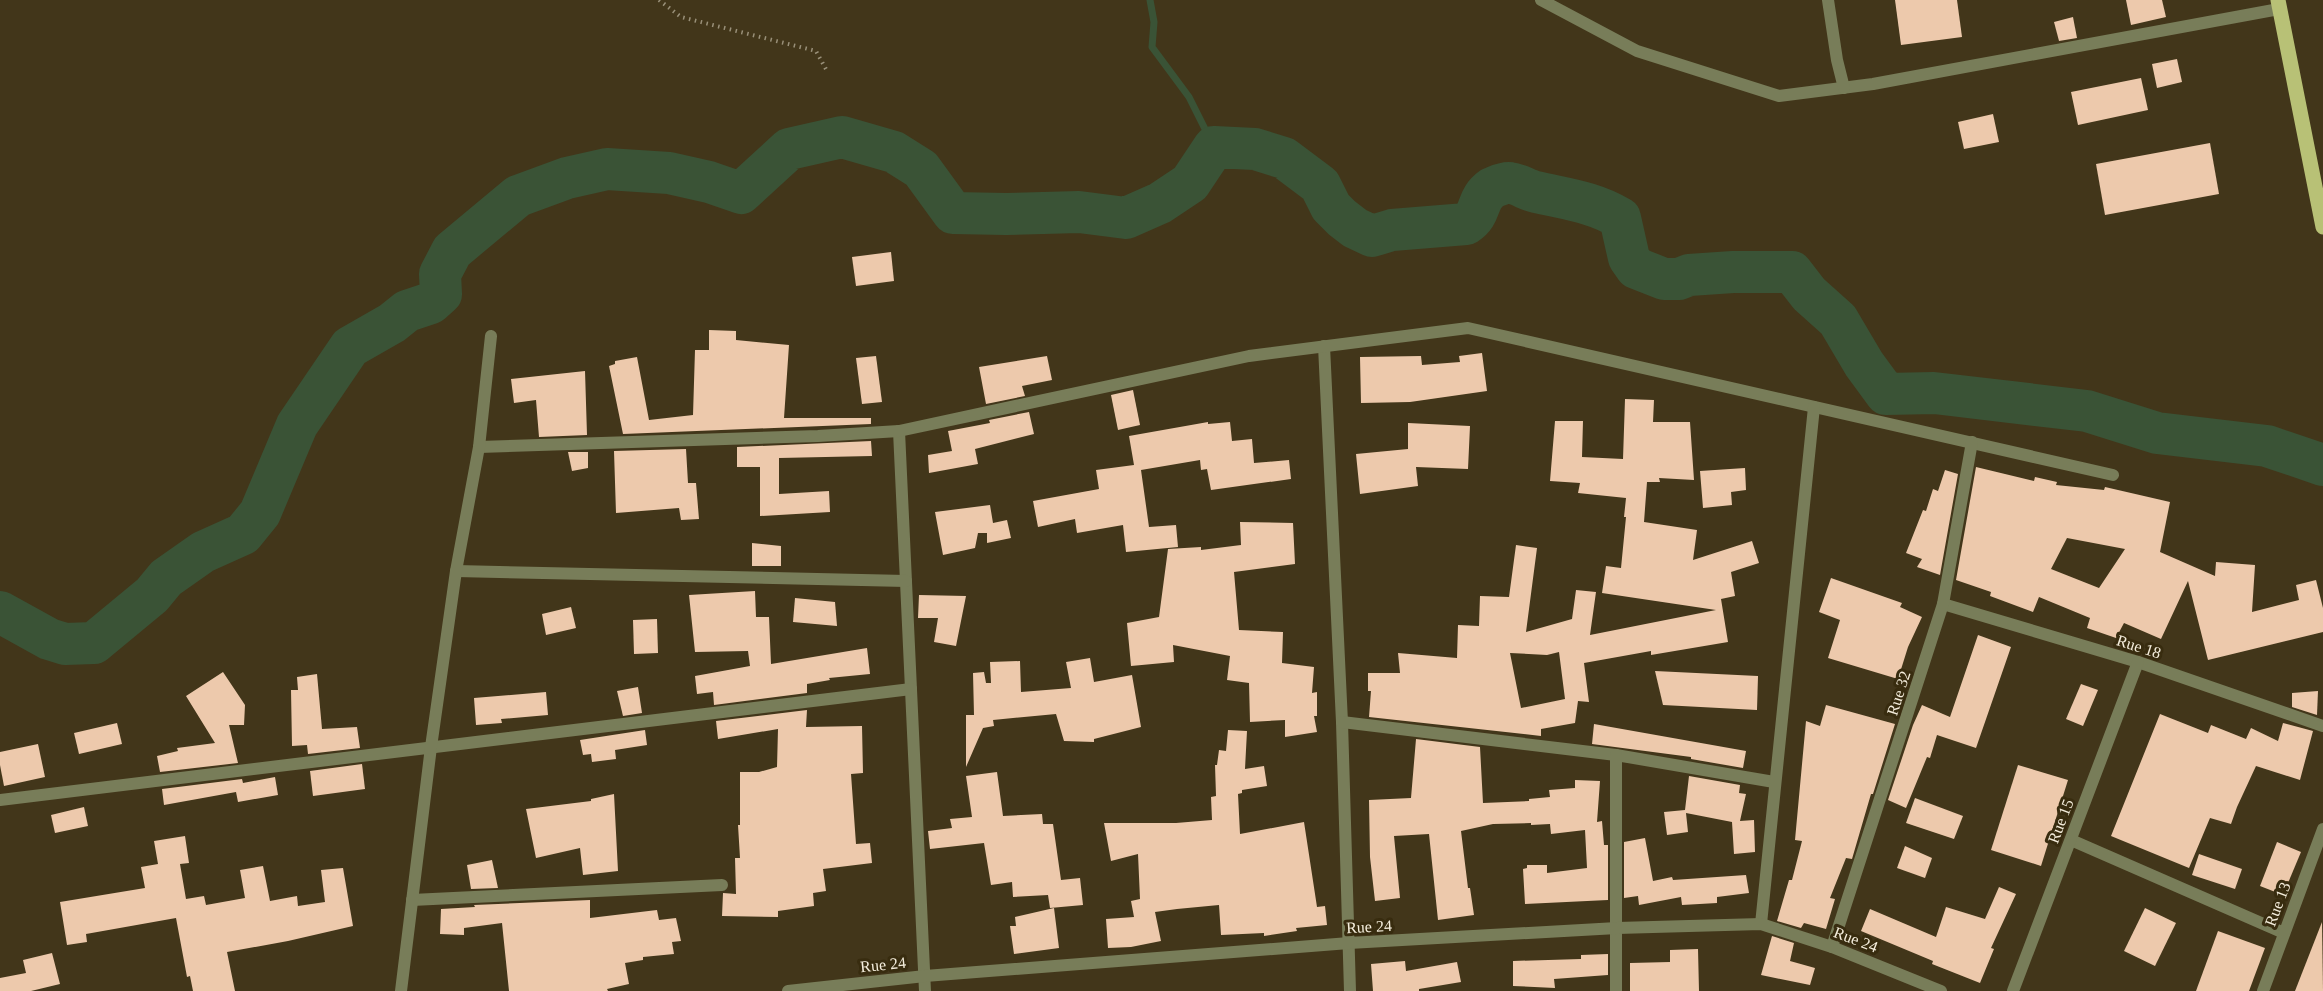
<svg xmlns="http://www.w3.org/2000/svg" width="2323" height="991" font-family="Georgia,serif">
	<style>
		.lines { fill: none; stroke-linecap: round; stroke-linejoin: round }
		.stream { stroke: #3a5336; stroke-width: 7 }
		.river { stroke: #3a5336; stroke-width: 42 }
		.building { fill: #edc9ac; fill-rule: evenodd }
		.path { stroke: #999079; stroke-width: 4; stroke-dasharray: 1.5 4.5; stroke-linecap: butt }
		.minor { stroke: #787d59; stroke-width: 12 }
		.tertiary { stroke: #787d59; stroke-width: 12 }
		.primary { stroke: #b8c176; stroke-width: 15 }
		.labels { text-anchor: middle; stroke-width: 6; stroke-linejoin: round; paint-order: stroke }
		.street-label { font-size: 16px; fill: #f5eedd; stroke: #382c0f }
	</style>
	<rect width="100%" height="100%" fill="#42361a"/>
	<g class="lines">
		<polyline class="stream" points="1150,0 1154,22 1152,47 1189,97 1214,147"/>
		<path class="river" d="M0,612L49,639L65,644L94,643L152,595L166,578L203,552L243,534L260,513L297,425L350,347L392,323L407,311L431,303L441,294L440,274L452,251L518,196L567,178L607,169L669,173L709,182L741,193L789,149L842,137L894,152L921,169L953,213L1006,214L1079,212L1126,218L1160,203L1190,183L1214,147L1255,149L1284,158L1320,185L1331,207L1342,218L1355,228L1372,236L1392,230L1466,224C1483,213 1475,200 1492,188C1497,186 1504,182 1510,183C1519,184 1527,190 1536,192C1566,199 1594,202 1620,218L1629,258L1636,268L1664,279H1679L1689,275L1733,272H1792L1809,294L1838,320L1864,364L1886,394L1934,393L2087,411L2157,433L2267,446L2323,465"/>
	</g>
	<g class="building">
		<polygon points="1895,0 1957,0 1962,37 1901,45"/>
		<polygon points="2126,0 2162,0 2166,17 2131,25"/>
		<polygon points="2073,17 2077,38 2059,41 2054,22"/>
		<polygon points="2177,59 2182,82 2157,88 2152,64"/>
		<polygon points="2141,78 2148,110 2078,125 2071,92"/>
		<polygon points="1993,114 1999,142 1964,149 1958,122"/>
		<polygon points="2210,143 2219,194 2105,215 2096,164"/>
		<polygon points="891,252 894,281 856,286 852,257"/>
		<polygon points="709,330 736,331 736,340 789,345 784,418 871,418 871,424 623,434 609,366 615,364 615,361 637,357 649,420 693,415 695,350 709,350"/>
		<polygon points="1482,353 1487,391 1410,402 1361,403 1360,357 1421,356 1422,365 1460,362 1459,356"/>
		<polygon points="876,356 882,402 862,404 856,358"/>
		<polygon points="1047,356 1052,380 1022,386 1025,396 986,404 979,367"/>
		<polygon points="585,371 587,435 539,437 536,400 514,403 511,379"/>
		<polygon points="1133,390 1140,425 1118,430 1111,395"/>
		<path d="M1625,399L1654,400L1653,422H1690L1694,480L1659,478L1660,482H1647L1644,522L1697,530L1693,560L1752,541L1759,563L1731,572L1735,596L1721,599L1728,642L1651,655V651L1584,663L1589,702L1578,701L1575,723L1541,729V736L1369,717L1371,691H1368V673H1400L1398,653L1457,658L1458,625L1479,626L1480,596L1509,597L1516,545L1537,548L1526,632L1572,619L1576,590L1596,592L1590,635L1716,610L1602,593L1606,566L1621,568L1626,517H1624L1626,498L1578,493L1580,483L1550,481L1555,421H1583L1582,457L1623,459ZM1559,652L1565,699L1521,708L1510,653L1547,655Z"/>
		<polygon points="1029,412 1034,434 975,449 978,464 929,473 928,455 952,451 948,431 990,423 989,420"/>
		<polygon points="1208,422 1208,424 1230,422 1232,441 1252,439 1254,463 1289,460 1291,479 1211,490 1207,469 1201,470 1200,460 1141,470 1149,527 1176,525 1178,547 1126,552 1123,525 1077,533 1075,519 1038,527 1033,501 1099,489 1096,470 1134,465 1129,436"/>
		<polygon points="1408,423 1470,426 1468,469 1416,467 1418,486 1360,494 1356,454 1408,449"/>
		<polygon points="871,441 872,456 779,458 779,494 829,491 830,512 760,516 760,467 737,467 737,447"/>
		<polygon points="686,449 688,483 696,483 699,519 681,520 679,508 616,513 614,451"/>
		<polygon points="568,452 588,452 588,468 572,471"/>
		<path d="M1976,467L2034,481L2035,477L2057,482L2056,485L2104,490L2105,487L2170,502L2160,552L2215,576L2216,562L2255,565L2252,612L2299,600L2296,585L2316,580L2323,608V632L2208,660L2188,581L2161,639L2124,623L2116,638L2087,628L2090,618L2039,597L2033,612L1990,596L1991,592L1956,580ZM2067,538L2125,549L2099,588L2051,569Z"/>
		<polygon points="1745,468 1746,490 1731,492 1732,505 1703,508 1700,471"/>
		<polygon points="1945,470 1958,474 1940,575 1917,567 1922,559 1906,553 1923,510 1926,511 1933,489 1938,491"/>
		<polygon points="990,505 993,523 1007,520 1011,538 987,543 987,533 978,533 975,548 943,555 935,512"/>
		<polygon points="1240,522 1293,523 1295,564 1234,572 1239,630 1283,632 1282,663 1314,667 1312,693 1317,692 1317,716 1314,716 1317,732 1285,737 1285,720 1250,722 1249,683 1227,680 1230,656 1173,645 1174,662 1131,666 1127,623 1159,617 1168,549 1201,547 1201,550 1241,545"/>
		<polygon points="752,543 781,546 781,566 752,566"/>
		<polygon points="1831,578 1902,603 1900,607 1922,617 1908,647 1898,679 1828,658 1840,620 1819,612"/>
		<polygon points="755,591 756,617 769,617 771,664 867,648 870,674 829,678 830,680 807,684 807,693 714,705 713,692 697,694 695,676 750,666 748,651 695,652 689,595"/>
		<polygon points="919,595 966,596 956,646 934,642 938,618 918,618"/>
		<polygon points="795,598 835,602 837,626 793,622"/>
		<polygon points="571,607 576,628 546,635 542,614"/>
		<polygon points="657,619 658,653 634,654 633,620"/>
		<polygon points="1978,635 2011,647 1976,748 1937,735 1930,758 1927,757 1906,808 1888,800 1913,725 1922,705 1950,717"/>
		<polygon points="1090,658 1094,682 1132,675 1141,727 1094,739 1094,742 1064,741 1056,714 993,720 994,726 983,728 966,767 966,715 974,715 973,673 984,672 986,683 991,683 990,662 1020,661 1021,692 1071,688 1066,662"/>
		<polygon points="1655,671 1758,676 1757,710 1663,705"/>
		<polygon points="223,672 245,705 244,725 229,725 238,763 160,772 157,756 178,751 177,748 215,743 186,696"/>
		<polygon points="317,674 322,729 357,727 360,748 308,754 307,745 292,746 291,690 298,690 297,677"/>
		<polygon points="2081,684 2098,690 2083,726 2066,719"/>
		<polygon points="638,687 642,713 623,716 617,691"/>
		<polygon points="2318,691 2317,715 2292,707 2292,693"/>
		<polygon points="546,692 548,715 501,719 502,723 476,725 474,698"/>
		<polygon points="1826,705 1895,724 1873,794 1871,794 1852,859 1846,858 1830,898 1835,899 1826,929 1804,923 1801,928 1777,921 1789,880 1792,880 1802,841 1795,840 1806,721 1820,726"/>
		<polygon points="807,710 806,727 862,726 863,773 851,774 856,844 870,843 872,863 823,869 826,891 813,893 814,906 778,911 778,917 722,916 723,893 736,894 735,858 740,858 738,825 740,825 740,772 759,772 777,767 778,729 718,739 716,721"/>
		<polygon points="2160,714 2208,733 2211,725 2246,739 2251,728 2278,741 2283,723 2313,731 2300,780 2256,766 2237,807 2231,824 2210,818 2189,868 2111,836"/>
		<polygon points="117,723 122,744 79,754 74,733"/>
		<polygon points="1594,724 1746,751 1743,768 1691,759 1691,757 1592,744"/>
		<polygon points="645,730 647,745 615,750 616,759 592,762 591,754 583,755 580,740"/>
		<polygon points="1228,730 1247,731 1245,769 1264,766 1267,786 1242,790 1242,793 1238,794 1240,834 1304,822 1317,907 1325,906 1327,925 1296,928 1297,931 1264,936 1264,933 1221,935 1219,905 1177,909 1155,912 1161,941 1131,947 1108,948 1106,919 1134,917 1131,901 1140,899 1138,854 1111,861 1104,823 1176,823 1212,820 1211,797 1216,796 1215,765 1217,765 1219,750 1226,751"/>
		<polygon points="1416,739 1480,747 1483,803 1529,801 1529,799 1550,797 1549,790 1575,788 1575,780 1600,781 1597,822 1602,821 1604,845 1608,845 1608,900 1525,904 1523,869 1527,868 1527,865 1547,865 1547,873 1587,868 1585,830 1551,834 1550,824 1531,825 1531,823 1493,824 1461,831 1468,888 1470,888 1474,915 1438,920 1429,834 1394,836 1400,898 1375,901 1370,857 1369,800 1411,798"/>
		<polygon points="38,744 45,777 4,786 0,765 0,752"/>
		<polygon points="362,764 365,789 313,796 310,771"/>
		<polygon points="2018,765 2068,780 2041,866 1991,850"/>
		<polygon points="997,772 1003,816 1042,814 1043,824 1053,824 1061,880 1080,878 1083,905 1050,908 1048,895 1013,897 1012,882 991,885 984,843 930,849 928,831 952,828 950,819 972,817 966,776"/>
		<polygon points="1689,776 1740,785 1739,793 1746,794 1740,821 1754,820 1755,852 1734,854 1732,822 1686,813 1688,832 1667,835 1664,812 1685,810"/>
		<polygon points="275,777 278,795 238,802 236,792 164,805 162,789 242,779 243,783"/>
		<polygon points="614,794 618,871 583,875 580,848 536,858 526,809 591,801 591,799"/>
		<polygon points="1915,798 1963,816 1954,839 1906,823"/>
		<polygon points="84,807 88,826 55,833 51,815"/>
		<polygon points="185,836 189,863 180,864 186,899 204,896 206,905 245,898 240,870 263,866 270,901 297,896 298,906 325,902 321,870 343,868 353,926 288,941 227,952 235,991 193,991 190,976 187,977 176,918 86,934 87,942 67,945 60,902 145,888 141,867 158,864 154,841"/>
		<polygon points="1645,838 1653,881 1672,877 1673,880 1746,875 1749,893 1717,897 1717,903 1682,905 1681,897 1639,905 1638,896 1624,898 1624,842"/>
		<polygon points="2277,842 2301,852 2283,895 2260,886"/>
		<polygon points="1905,846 1932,858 1925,878 1897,868"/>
		<polygon points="2199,854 2242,869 2235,889 2192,875"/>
		<polygon points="492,860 498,888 471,889 467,865"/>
		<polygon points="1999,887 2016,894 1991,948 1994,949 1980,983 1932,964 1933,961 1861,931 1870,909 1936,937 1946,907 1985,919"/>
		<polygon points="590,900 590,918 657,910 659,920 676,918 681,941 672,942 674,954 643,957 643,960 625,963 629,984 607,989 608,991 509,991 502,923 464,928 464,935 440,934 441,909 475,907 474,905"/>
		<polygon points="1054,908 1059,948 1014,954 1010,926 1016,926 1015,917"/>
		<polygon points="2145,908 2176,923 2155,966 2124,951"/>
		<polygon points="2322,922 2323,991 2295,991"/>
		<polygon points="2218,931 2265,948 2249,991 2196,991"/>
		<polygon points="1772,936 1794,943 1790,961 1815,968 1810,985 1761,975"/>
		<polygon points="1698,949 1699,991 1630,991 1630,963 1670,962 1670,950"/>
		<polygon points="52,953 60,984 31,991 0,991 0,978 26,973 23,960"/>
		<polygon points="1608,954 1608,975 1554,979 1555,988 1513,986 1513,961 1581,959 1581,955"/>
		<polygon points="1405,961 1406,971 1457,962 1461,982 1419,989 1419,991 1373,991 1371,964"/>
	</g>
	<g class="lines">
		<polyline class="path" points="659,0 681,17 816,51 827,71"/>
		<g class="minor">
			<polyline points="1541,0 1637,51 1779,96 1873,84 2279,9"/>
			<polyline points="1828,0 1837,60 1844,88"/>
			<polyline points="1324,346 1342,722 1350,991"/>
			<polyline points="899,431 925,991"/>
			<polyline points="479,447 818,436 899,431 1249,356 1468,328 2113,475"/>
			<polyline points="456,571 906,581"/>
			<polyline points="1943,604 2138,662 2323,726"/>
			<polyline points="1342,722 1616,755 1774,782"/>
			<polyline points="1616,755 1616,991"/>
			<polyline points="0,800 911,689"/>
			<polyline points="2071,840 2284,933"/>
			<polyline points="412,900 722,885"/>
			<polyline points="1761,924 1814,407"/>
			<polyline points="1832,947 1943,604 1972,442"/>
			<polyline points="401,991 431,747 456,571 479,447 491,336"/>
			<polyline points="788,991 925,976 1349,943 1617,928 1761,924 1832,947 1941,991"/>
			<polyline points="2013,991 2138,662"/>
		</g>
		<polyline class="tertiary" points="2263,991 2323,829"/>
		<polyline class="primary" points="2278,0 2323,227"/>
	</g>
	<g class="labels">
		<g class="street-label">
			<text transform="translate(2139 646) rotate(18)" y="6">Rue 18</text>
			<text transform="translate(1898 693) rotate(-72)" y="6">Rue 32</text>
			<text transform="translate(2060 821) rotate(-69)" y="6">Rue 15</text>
			<text transform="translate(2277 904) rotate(-69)" y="6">Rue 13</text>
			<text transform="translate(1369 926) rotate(-3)" y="6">Rue 24</text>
			<text transform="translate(1856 939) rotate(21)" y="6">Rue 24</text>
			<text transform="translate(883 964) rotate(-6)" y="6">Rue 24</text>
		</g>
	</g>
</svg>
